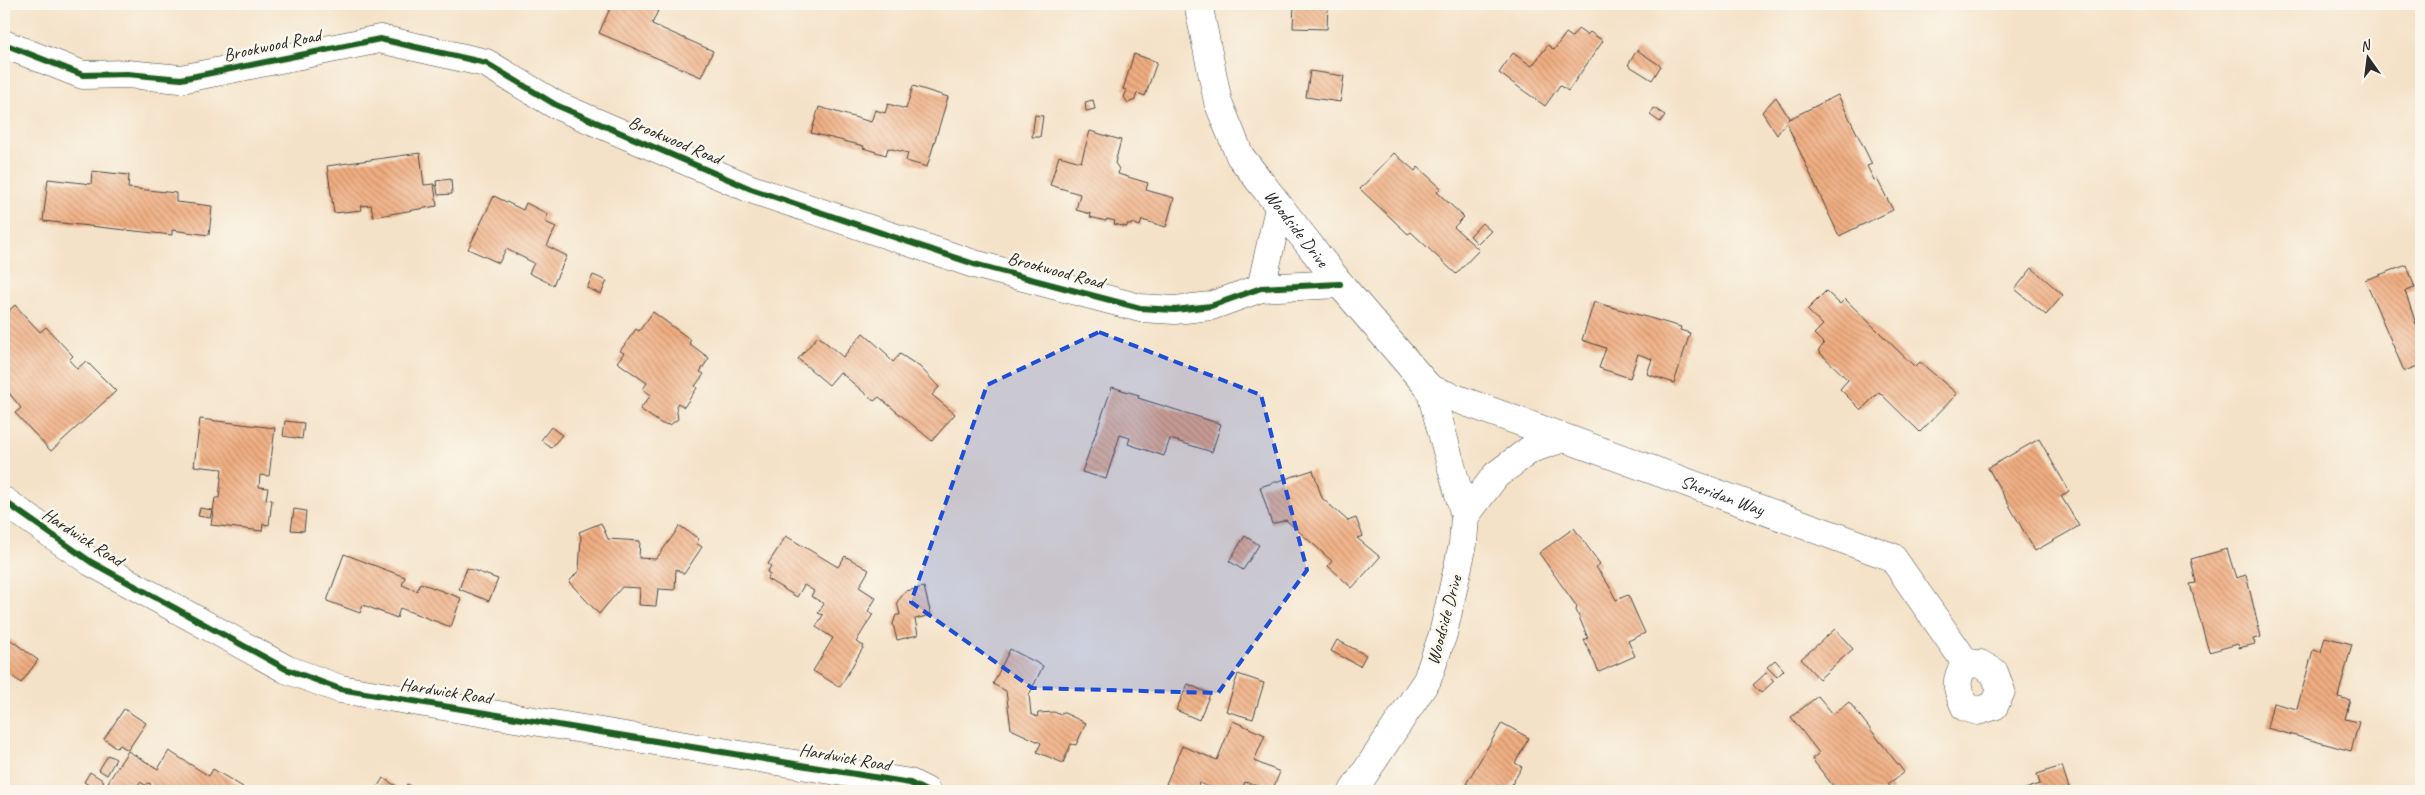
<svg xmlns="http://www.w3.org/2000/svg" width="2425" height="795" font-family="Caveat,sans-serif">
	<style>
		.building { fill: url(#building-back-hatch) }
		.lines { fill: none; stroke-linecap: round; stroke-linejoin: round }
		.minor-casing { stroke: #494643; stroke-width: 29 }
		.minor { stroke: #fff; stroke-width: 28 }
		.cycleway-casing { stroke: #fbf7ec; stroke-width: 9 }
		.cycleway { stroke: #1b5e20; stroke-width: 6 }
		.marked { fill: #1d4ed8; fill-opacity: 0.2; stroke: #1d4ed8; stroke-width: 4; stroke-dasharray: 10 6; stroke-linejoin: round }
		.labels { text-anchor: middle; stroke-width: 5; stroke-linejoin: round; paint-order: stroke }
		.street-label { font-size: 18px; fill: #2b2b2b; stroke: #fbf7ec }
	</style>
	<defs>
		<pattern id="building-back-hatch" width="6" height="6" patternUnits="userSpaceOnUse" patternTransform="scale(1.25)"><rect width="6" height="6" fill="#f0ad81"/><path d="M-1 5l2 2M0 0l6 6M5-1l2 2" fill="none" stroke="#c38d6a"/></pattern>
	</defs>
	<rect width="100%" height="100%" fill="#fbf7ec"/>
	<filter id="ink" filterUnits="userSpaceOnUse"><feTurbulence type="fractalNoise" baseFrequency=".02" numOctaves="2"/><feDisplacementMap in="SourceGraphic" scale="10" xChannelSelector="R" yChannelSelector="G"/><feConvolveMatrix kernelMatrix="1 2 1 2 8 2 1 2 1" color-interpolation-filters="sRGB"/></filter>
	<filter id="wash" filterUnits="userSpaceOnUse"><feTurbulence type="fractalNoise" baseFrequency=".0096" numOctaves="4" result="noise"/><feDisplacementMap in="SourceGraphic" scale="20" xChannelSelector="R" yChannelSelector="G"/><feGaussianBlur stdDeviation="1.12" result="paint"/><feColorMatrix in="noise" values="0 0 0 0 0 0 0 0 0 0 0 0 0 0 0 0 0 1.4 0 .05"/><feComposite in="paint" operator="in"/></filter>
	<g filter="url(#wash)">
		<rect width="100%" height="100%" fill="#f4e2c8"/>
		<g id="blocks">
			<g class="building">
				<polygon points="612,4 661,4 652,24 713,51 701,77 599,33"/>
				<polygon points="1294,4 1328,4 1327,29 1293,28"/>
				<polygon points="1578,29 1587,35 1590,32 1603,41 1568,91 1560,85 1545,106 1499,73 1513,53 1532,66 1548,45 1554,50 1566,33 1572,37"/>
				<polygon points="1637,50 1661,66 1652,80 1628,65"/>
				<polygon points="1134,54 1157,62 1145,96 1137,93 1135,100 1128,103 1124,97 1127,90 1123,89"/>
				<polygon points="1310,71 1344,76 1340,102 1306,97"/>
				<polygon points="913,86 948,97 927,167 906,161 908,153 888,148 886,155 863,148 864,146 811,133 819,107 871,122 875,110 885,113 888,104 906,109"/>
				<polygon points="1838,95 1872,164 1867,166 1874,180 1877,179 1893,210 1839,236 1786,122 1777,135 1762,112 1776,97 1789,118 1787,120"/>
				<polygon points="1093,100 1095,109 1086,111 1085,102"/>
				<polygon points="1654,108 1665,115 1660,122 1650,115"/>
				<polygon points="1035,115 1043,116 1040,137 1032,137"/>
				<polygon points="1090,131 1121,140 1115,163 1119,169 1118,174 1148,183 1146,190 1174,198 1166,227 1142,220 1140,226 1132,223 1131,225 1127,224 1127,227 1114,224 1115,221 1107,219 1106,221 1090,217 1091,214 1076,210 1080,194 1050,185 1059,156 1081,162"/>
				<polygon points="420,153 424,185 434,184 437,206 373,217 371,205 361,206 362,210 334,213 327,166"/>
				<polygon points="1394,153 1415,171 1418,167 1441,188 1437,192 1464,217 1454,227 1479,250 1456,274 1411,232 1408,234 1360,189"/>
				<polygon points="92,171 129,175 128,188 176,193 176,202 212,206 209,235 172,230 172,235 43,221 48,179 91,184"/>
				<polygon points="451,179 452,194 438,195 436,181"/>
				<polygon points="494,196 523,210 526,203 548,214 545,222 556,227 547,246 567,256 553,285 529,273 534,263 506,249 499,263 468,249"/>
				<polygon points="1482,223 1491,231 1478,244 1470,236"/>
				<polygon points="2407,265 2415,288 2405,291 2421,339 2421,365 2404,371 2365,280"/>
				<polygon points="2032,268 2063,295 2046,315 2015,289"/>
				<polygon points="593,275 607,281 601,294 587,288"/>
				<polygon points="1826,291 1840,304 1845,299 1915,367 1920,362 1957,394 1920,432 1879,392 1861,410 1840,389 1848,380 1818,351 1824,344 1814,334 1823,325 1807,310"/>
				<polygon points="1594,302 1681,327 1680,330 1690,333 1674,383 1647,374 1652,359 1638,354 1630,378 1599,368 1606,348 1582,340"/>
				<polygon points="15,305 40,332 46,327 73,356 69,360 77,369 86,361 116,391 51,451 15,413 21,408 4,387 4,315"/>
				<polygon points="653,312 691,340 689,343 709,358 700,372 704,374 695,386 697,388 684,407 678,403 676,406 678,419 670,425 662,424 640,409 651,395 643,389 647,383 617,362 624,353 620,351 636,329 639,331"/>
				<polygon points="863,333 888,355 887,356 893,362 900,354 920,367 939,387 932,395 955,414 932,441 879,397 874,401 840,372 829,385 798,359 818,336 843,357"/>
				<polygon points="1112,387 1139,395 1138,398 1221,424 1212,452 1170,439 1164,456 1128,444 1130,438 1120,435 1106,479 1082,472"/>
				<polygon points="200,419 275,428 269,476 260,475 259,487 268,488 266,499 272,500 269,525 263,524 262,531 211,525 215,498 219,498 222,469 194,466"/>
				<polygon points="285,421 304,423 302,439 283,436"/>
				<polygon points="551,427 562,435 551,448 541,440"/>
				<polygon points="2039,439 2069,491 2061,496 2079,526 2035,551 1988,468"/>
				<polygon points="1313,470 1322,498 1348,521 1356,518 1363,536 1357,538 1380,557 1352,588 1328,566 1332,561 1286,520 1272,524 1260,487"/>
				<polygon points="200,508 212,510 210,518 198,516"/>
				<polygon points="294,509 306,511 304,531 291,530"/>
				<polygon points="601,523 608,539 640,541 639,558 656,559 680,526 699,539 696,543 702,547 684,574 676,569 675,590 658,589 656,606 639,605 640,588 622,587 599,614 569,582 579,570 581,537 579,532"/>
				<polygon points="1574,528 1600,564 1596,567 1608,584 1616,600 1628,595 1645,633 1628,641 1635,656 1599,672 1584,640 1588,638 1576,610 1577,607 1539,553"/>
				<polygon points="786,536 838,567 845,556 869,570 859,587 876,598 868,611 873,614 856,642 864,646 840,687 813,671 833,638 816,627 823,615 818,613 824,604 811,596 814,591 804,585 797,597 767,579 770,574 767,572 771,566 768,564"/>
				<polygon points="1245,536 1259,545 1243,570 1229,561"/>
				<polygon points="2227,549 2236,578 2246,575 2261,637 2253,639 2255,644 2239,648 2238,644 2209,652 2190,584 2196,583 2191,559"/>
				<polygon points="344,554 405,577 402,585 417,591 420,583 461,598 451,627 400,608 397,618 363,605 360,613 327,601"/>
				<polygon points="467,568 498,579 489,601 459,589"/>
				<polygon points="924,587 931,615 915,619 918,635 897,640 893,624 896,615 900,615 897,602 906,591"/>
				<polygon points="1835,629 1853,649 1819,679 1801,659"/>
				<polygon points="4,635 38,660 21,683 4,670"/>
				<polygon points="2325,637 2352,644 2338,697 2350,700 2345,719 2359,722 2351,751 2267,728 2273,703 2297,709 2313,650 2321,652"/>
				<polygon points="1337,640 1366,655 1360,666 1331,651"/>
				<polygon points="1010,649 1043,666 1029,695 1031,714 1037,717 1038,713 1054,712 1061,715 1062,712 1086,723 1076,745 1071,744 1063,763 1037,752 1041,743 1011,729 1006,691 993,684"/>
				<polygon points="1775,660 1784,670 1777,677 1767,667"/>
				<polygon points="1766,673 1774,681 1761,693 1753,685"/>
				<polygon points="1238,674 1264,683 1253,719 1226,711"/>
				<polygon points="1188,684 1210,694 1199,720 1176,710"/>
				<polygon points="1818,696 1833,714 1849,702 1904,772 1888,784 1894,791 1837,791 1812,759 1819,753 1791,717"/>
				<polygon points="124,709 146,723 128,750 120,745 117,748 104,739"/>
				<polygon points="1233,721 1265,735 1254,761 1280,772 1272,791 1245,782 1241,791 1219,791 1199,783 1196,791 1183,791 1166,784 1182,746 1217,760"/>
				<polygon points="1502,723 1529,738 1515,763 1522,767 1508,791 1467,791 1470,786 1466,784"/>
				<polygon points="128,751 158,769 169,751 209,776 213,769 243,787 240,791 157,791 149,787 151,784 148,783 145,785 140,782 134,791 123,791 108,782"/>
				<polygon points="108,755 116,759 107,775 99,770"/>
				<polygon points="2062,766 2070,791 2019,791 2040,784 2037,774"/>
				<polygon points="90,772 104,781 98,791 84,782"/>
				<polygon points="383,778 403,790 407,784 419,791 375,791"/>
				<polygon points="110,785 120,791 107,791"/>
			</g>
		</g>
	</g>
	<g filter="url(#ink)">
		<use href="#blocks" fill-opacity="0" stroke="#494643" stroke-width="1"/>
		<g class="lines">
			<g class="minor-casing">
				<g id="minor">
					<path id="s1" d="M1201,4L1200,13L1218,102L1240,156L1340,284L1430,389L1465,516L1463,544L1443,634L1427,680L1353,791"/>
					<polyline points="4,44 83,75 127,74 181,79 380,39 486,63 556,105 751,189 974,264 1140,308 1175,310 1211,306 1261,288 1340,284"/>
					<polyline points="1261,288 1279,208"/>
					<path id="s2" d="M1430,389L1892,557L1966,663C1954,680 1956,688 1965,707L1978,711L1994,706L2001,691L1994,672L1980,664L1966,663"/>
					<polyline points="4,501 91,562 286,669 340,689 910,783 926,791"/>
					<polyline points="1465,516 1496,475 1531,449 1564,438"/>
				</g>
			</g>
			<use href="#minor" class="minor"/>
			<g class="cycleway-casing">
				<g id="cycleway">
					<polyline points="4,44 83,75 127,74 181,79 380,39 486,63 556,105 751,189 974,264 1140,308 1175,310 1211,306 1261,288 1340,284"/>
					<polyline points="4,501 91,562 286,669 340,689 910,783 926,791"/>
				</g>
			</g>
			<use href="#cycleway" class="cycleway"/>
		</g>
	</g>
	<path class="marked" d="M1099,332L1261,395L1307,570L1218,693L1032,688L911,602L987,385Z"/>
	<g class="labels">
		<g class="street-label">
			<text transform="translate(272 45) rotate(-12)" y="6">Brookwood Road</text>
			<text transform="translate(675 140) rotate(23)" y="6">Brookwood Road</text>
			<text dy="6" stroke="none"><textPath href="#s1" startOffset="250">Woodside Drive</textPath></text>
			<text transform="translate(1056 270) rotate(15)" y="6">Brookwood Road</text>
			<text dy="6" stroke="none"><textPath href="#s2" startOffset="311">Sheridan Way</textPath></text>
			<text transform="translate(83 537) rotate(33)" y="6">Hardwick Road</text>
			<text transform="translate(1444 620) rotate(-75)" y="6">Woodside Drive</text>
			<text transform="translate(446 691) rotate(9)" y="6">Hardwick Road</text>
			<text transform="translate(845 757) rotate(10)" y="6">Hardwick Road</text>
		</g>
	</g>
	<rect width="2425" height="795" fill="none" stroke="#fbf7ec" stroke-width="20"/>
	<g transform="translate(2368 58) rotate(346)" stroke="#fbf7ec" stroke-width="4" paint-order="stroke">
	<path d="M0-4L9 19L0 12L-9 19Z" fill="#2b2b2b"/>
	<text y="-8" font-size="14" font-weight="bold" text-anchor="middle" fill="#2b2b2b">N</text>
	</g>
</svg>
